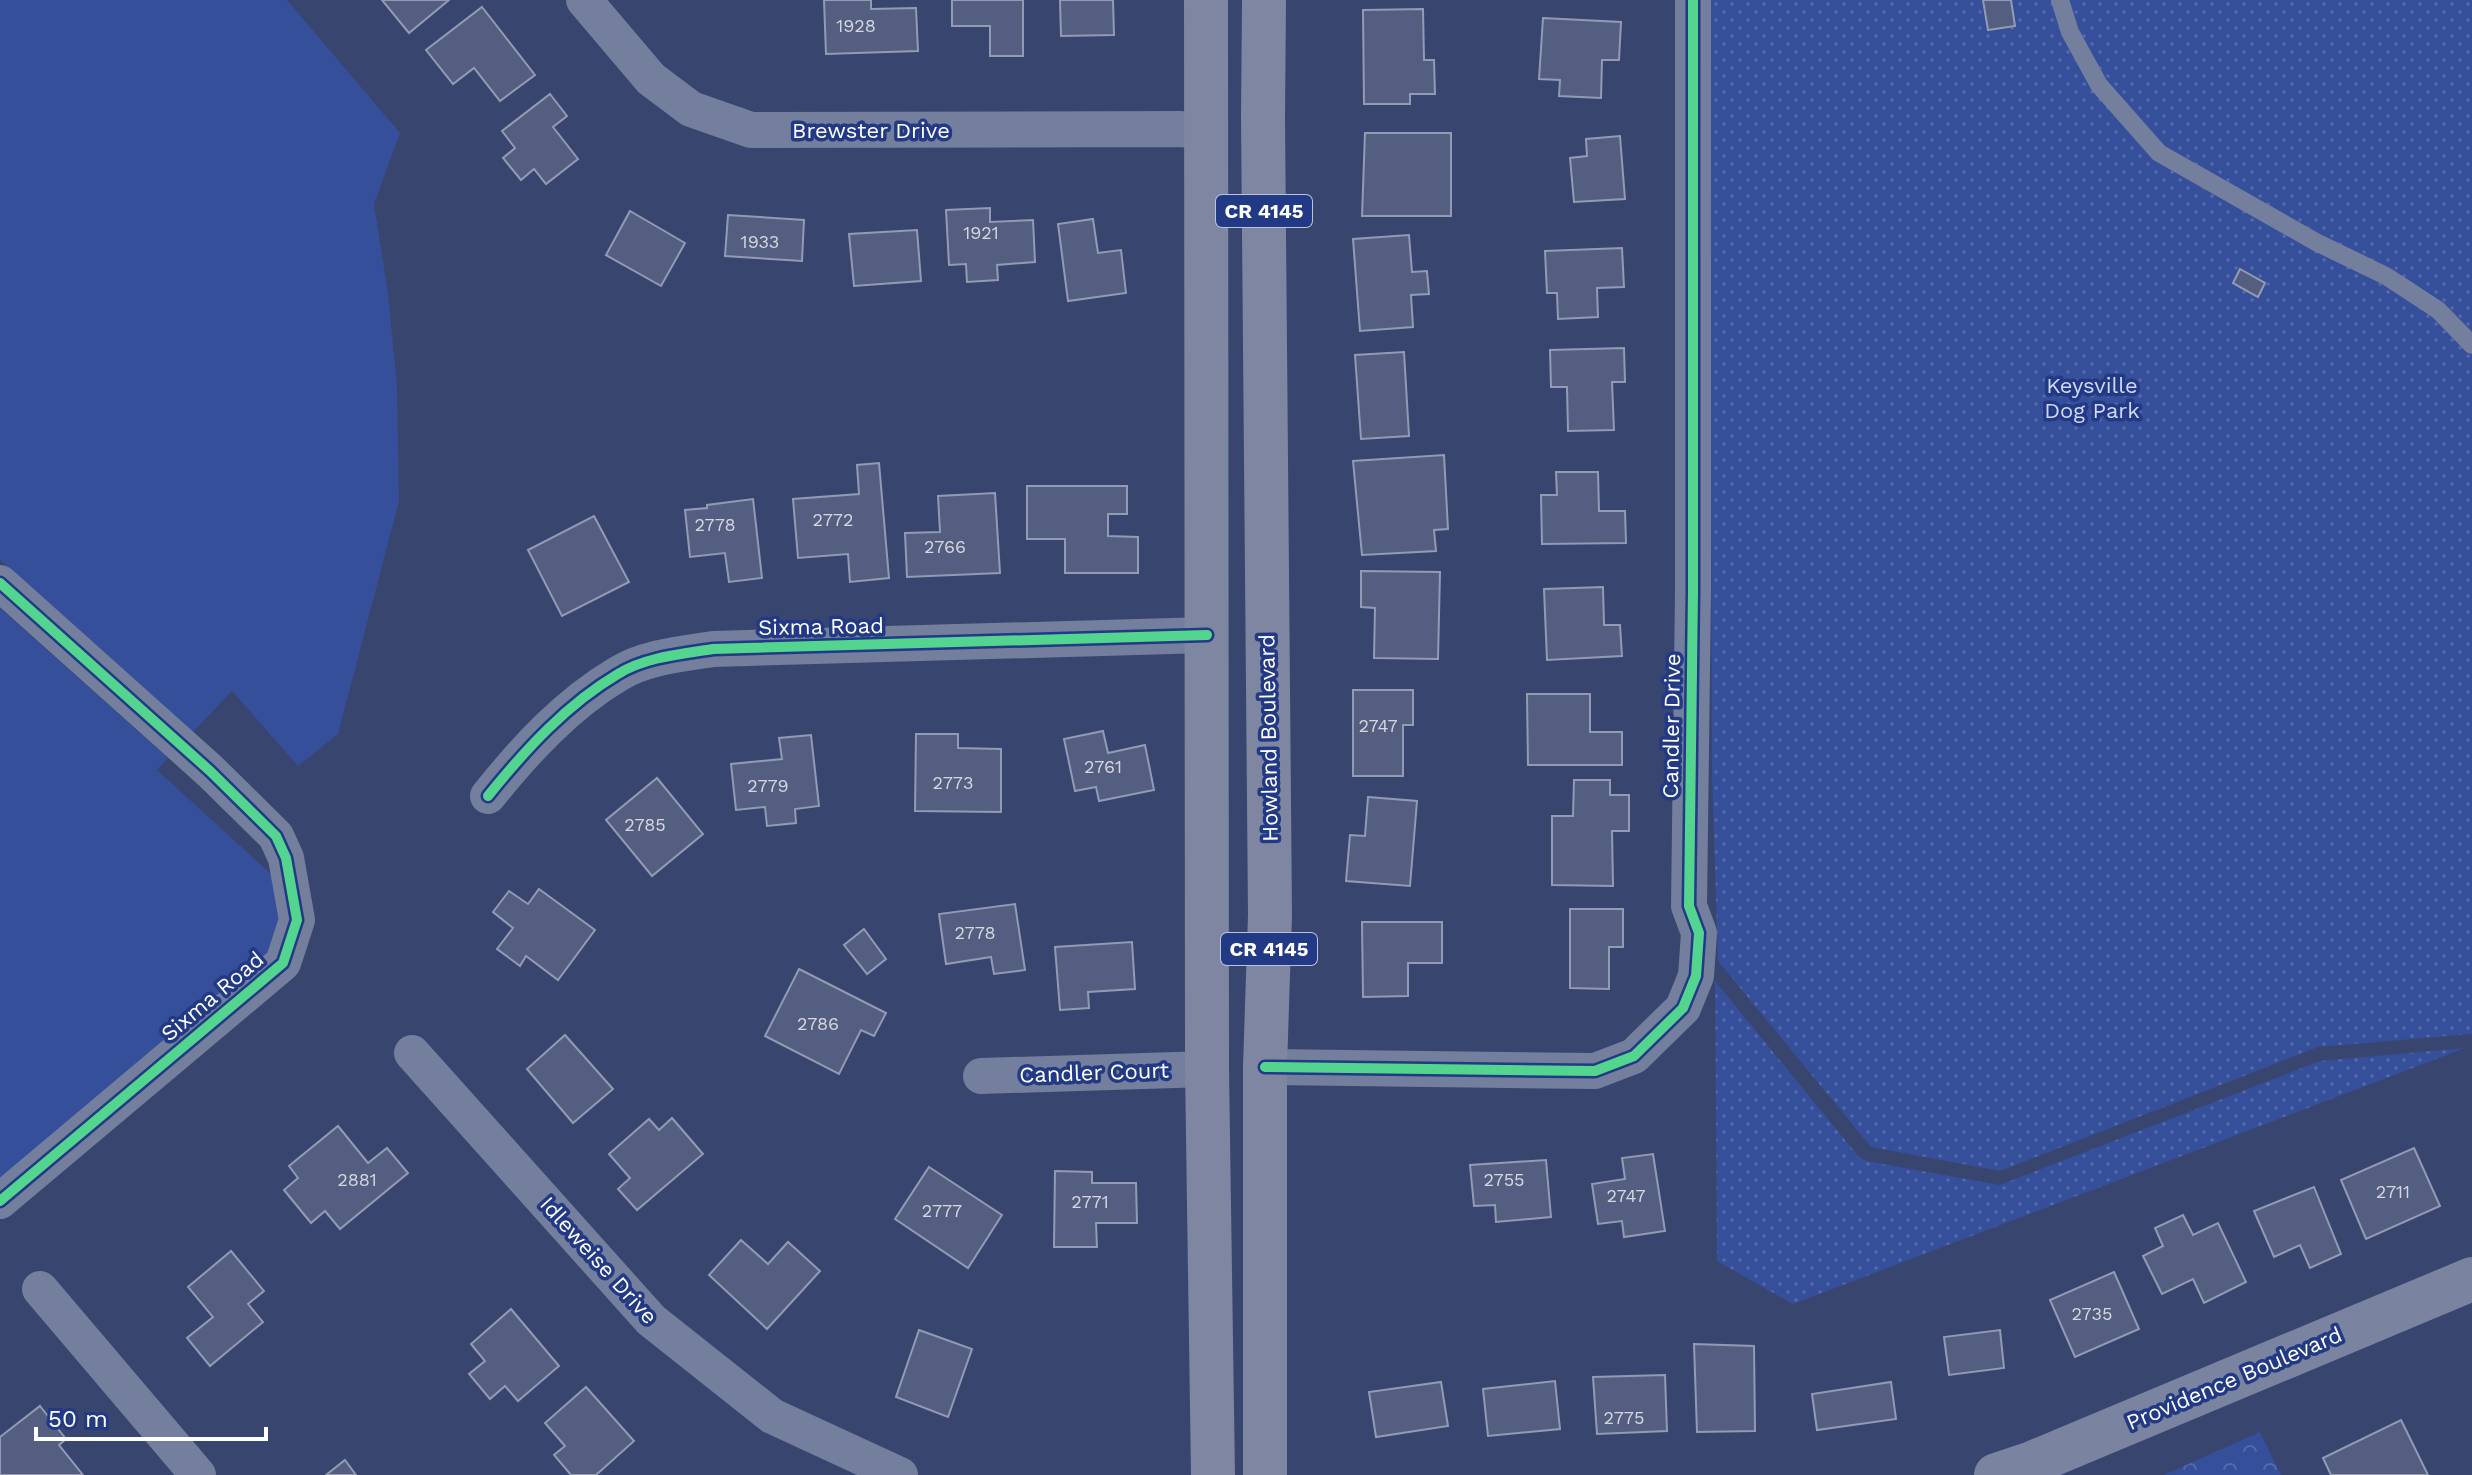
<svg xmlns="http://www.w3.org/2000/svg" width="2472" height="1475" font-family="'Work Sans',sans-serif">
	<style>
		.grass { fill: #364f9b }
		.forest { fill: url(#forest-crowns) }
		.park { fill: url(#park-dots) }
		.building { fill: #545e80; stroke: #939ab3; stroke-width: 2 }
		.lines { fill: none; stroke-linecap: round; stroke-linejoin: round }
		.lane { stroke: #747e9d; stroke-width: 18 }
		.street { stroke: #747e9d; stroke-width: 36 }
		.secondary { stroke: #7a83a0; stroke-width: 44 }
		.primary { stroke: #7e86a2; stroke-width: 44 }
		.cycleway-casing { stroke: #223985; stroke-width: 15 }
		.cycleway { stroke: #53d58f; stroke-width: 10 }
		.labels { text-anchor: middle; stroke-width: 7; stroke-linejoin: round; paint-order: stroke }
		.number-label { font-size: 18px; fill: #d4d7df }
		.shield { fill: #223985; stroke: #bdc4da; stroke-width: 2 }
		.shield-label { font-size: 20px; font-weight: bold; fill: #fff }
		.street-label { font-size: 22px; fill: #fff; stroke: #223985 }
		.park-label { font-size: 22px; fill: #d0d9f7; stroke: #223985 }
	</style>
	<defs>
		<pattern id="forest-crowns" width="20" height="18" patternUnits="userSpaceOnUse" patternTransform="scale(2)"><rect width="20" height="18" fill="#364f9b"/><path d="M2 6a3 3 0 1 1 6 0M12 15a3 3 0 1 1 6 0" fill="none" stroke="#5469aa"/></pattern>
		<pattern id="park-dots" width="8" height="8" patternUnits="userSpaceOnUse" patternTransform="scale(2)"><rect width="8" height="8" fill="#364f9b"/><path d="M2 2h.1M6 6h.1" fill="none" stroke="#5469aa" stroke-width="1.8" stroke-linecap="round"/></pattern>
	</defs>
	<rect width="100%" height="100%" fill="#38456f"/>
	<g class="grass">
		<polygon points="0,0 287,0 400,133 374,204 388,293 397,386 399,501 338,734 298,766 232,691 193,732 0,560"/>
		<polygon points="0,608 168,758 157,770 271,874 279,921 269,955 0,1181"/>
	</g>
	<polygon class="forest" points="2260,1432 2281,1475 2164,1475"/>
	<g class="park">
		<polygon points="1709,0 2472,0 2472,1034 2318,1047 2000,1171 1871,1147 1718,961 1712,773"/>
		<polygon points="1715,981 1859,1157 1866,1161 2000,1185 2320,1061 2465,1048 1793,1304 1717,1261"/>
	</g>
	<g class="building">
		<polygon points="382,0 449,0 409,33"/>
		<polygon points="824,0 871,0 871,9 916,8 918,51 826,54"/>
		<polygon points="952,0 1023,0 1023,56 990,56 990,26 952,26"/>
		<polygon points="1060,0 1113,0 1114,35 1061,36"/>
		<polygon points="1983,0 2011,0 2015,26 1988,30"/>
		<polygon points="482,7 535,75 500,101 474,68 453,84 426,50"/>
		<polygon points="1423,9 1424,60 1434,60 1435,94 1410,94 1410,104 1364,104 1363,10"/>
		<polygon points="1543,18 1621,22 1619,60 1602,60 1601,98 1559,96 1560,80 1539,79"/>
		<polygon points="550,94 567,116 553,127 578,159 546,184 534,169 521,180 503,158 515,148 502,131"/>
		<polygon points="1365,133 1451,133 1451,216 1362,216"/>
		<polygon points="1620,136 1625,199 1574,202 1570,158 1587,156 1586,139"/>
		<polygon points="990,208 990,222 1033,220 1035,262 997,265 998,280 967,282 966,264 949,265 946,210"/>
		<polygon points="630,211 685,243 661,286 606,255"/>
		<polygon points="728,215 804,220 802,261 725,256"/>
		<polygon points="1093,219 1098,253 1121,250 1126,293 1068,301 1058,224"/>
		<polygon points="917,230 921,281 854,286 849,234"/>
		<polygon points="1409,235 1412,272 1427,271 1429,294 1411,295 1413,327 1360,331 1353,239"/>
		<polygon points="1622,248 1624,287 1597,288 1598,317 1558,319 1557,293 1547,293 1545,251"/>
		<polygon points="2240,269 2265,283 2258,297 2233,283"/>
		<polygon points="1624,348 1625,382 1612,382 1614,430 1568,431 1567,387 1551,387 1550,350"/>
		<polygon points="1404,352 1409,436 1361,439 1355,355"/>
		<polygon points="1444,455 1448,529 1434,530 1436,551 1362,555 1353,461"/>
		<polygon points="879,463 889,578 850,582 848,554 798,558 793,499 859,494 857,465"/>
		<polygon points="1556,472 1598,472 1599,511 1625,511 1626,543 1542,544 1541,495 1557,495"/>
		<polygon points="1027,486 1127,486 1127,514 1108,514 1108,536 1138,537 1138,573 1065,573 1065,539 1027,539"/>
		<polygon points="995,493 1000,573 907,577 905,533 940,532 938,496"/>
		<polygon points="753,499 762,578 729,582 725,553 690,557 685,510 707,508 707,505"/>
		<polygon points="594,516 629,582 562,616 528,550"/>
		<polygon points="1361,571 1440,572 1438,659 1374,658 1375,608 1361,607"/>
		<polygon points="1603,587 1604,625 1620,625 1622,656 1547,660 1544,589"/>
		<polygon points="1353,690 1413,690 1413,725 1403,725 1403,776 1353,776"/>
		<polygon points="1527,694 1590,694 1590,732 1622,732 1622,765 1528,765"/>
		<polygon points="1103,731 1108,753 1145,745 1154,790 1099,801 1096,787 1075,791 1064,739"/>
		<polygon points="916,734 958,734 958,748 1001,749 1001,812 915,811"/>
		<polygon points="811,735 819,806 795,809 796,823 767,826 765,807 736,810 731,764 782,759 779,738"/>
		<polygon points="657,778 703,834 652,876 606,820"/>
		<polygon points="1574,780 1610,780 1610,795 1629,795 1629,831 1612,831 1613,886 1552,885 1552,816 1573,816"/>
		<polygon points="1368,797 1417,801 1410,886 1346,881 1350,835 1365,836"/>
		<polygon points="539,889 595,930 558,980 526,956 520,966 497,949 513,928 493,912 509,891 528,904"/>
		<polygon points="1015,904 1025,970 994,974 991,957 946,964 939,914"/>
		<polygon points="1570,909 1623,909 1623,947 1609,947 1609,989 1570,988"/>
		<polygon points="1362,922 1442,922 1442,963 1408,963 1408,996 1363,997"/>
		<polygon points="864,929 886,959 867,974 844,945"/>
		<polygon points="1132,942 1135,989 1088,992 1089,1008 1060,1010 1055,947"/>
		<polygon points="799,969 886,1013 874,1036 861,1030 839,1074 765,1036"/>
		<polygon points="565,1035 613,1089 573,1123 527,1069"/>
		<polygon points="672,1118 703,1154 637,1210 618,1189 630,1178 609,1154 649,1119 659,1130"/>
		<polygon points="338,1126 368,1163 387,1148 408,1173 340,1229 325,1211 311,1223 284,1190 298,1178 289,1166"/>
		<polygon points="2414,1148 2440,1206 2366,1239 2341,1180"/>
		<polygon points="1653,1154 1665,1231 1624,1237 1622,1221 1598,1224 1592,1184 1625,1179 1622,1158"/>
		<polygon points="1546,1160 1551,1217 1496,1222 1495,1205 1474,1206 1470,1165"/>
		<polygon points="929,1167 1002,1215 968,1268 895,1219"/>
		<polygon points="1055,1171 1092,1172 1092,1183 1136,1183 1137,1223 1096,1223 1097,1247 1054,1247"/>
		<polygon points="2314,1187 2341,1254 2310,1268 2300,1245 2274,1257 2254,1211"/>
		<polygon points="2183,1215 2193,1235 2218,1223 2246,1282 2204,1303 2193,1279 2162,1294 2143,1256 2163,1246 2155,1228"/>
		<polygon points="741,1240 768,1264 788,1242 820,1271 767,1329 709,1275"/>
		<polygon points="231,1251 264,1291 248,1304 263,1322 210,1366 187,1338 213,1317 188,1287"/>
		<polygon points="2114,1272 2139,1329 2075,1357 2050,1300"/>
		<polygon points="511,1309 559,1366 518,1401 505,1386 490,1399 469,1374 485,1361 471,1344"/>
		<polygon points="919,1330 972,1349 948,1417 896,1397"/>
		<polygon points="2000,1330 2004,1368 1949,1375 1944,1337"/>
		<polygon points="1694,1344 1754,1346 1755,1431 1697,1432"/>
		<polygon points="1665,1375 1667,1431 1597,1434 1593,1377"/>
		<polygon points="1555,1381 1560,1429 1488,1436 1483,1389"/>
		<polygon points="1441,1382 1448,1426 1376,1437 1369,1392"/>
		<polygon points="1891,1382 1896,1419 1817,1430 1812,1394"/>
		<polygon points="586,1387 634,1441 596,1475 571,1475 554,1455 565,1446 545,1423"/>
		<polygon points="40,1406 66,1439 59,1445 83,1475 0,1475 0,1437"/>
		<polygon points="2401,1420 2428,1475 2331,1475 2323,1458"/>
		<polygon points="345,1460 356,1475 326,1475"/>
	</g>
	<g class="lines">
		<polyline class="lane" points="2060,0 2070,32 2099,85 2159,153 2316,242 2386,276 2438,310 2472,345"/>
		<g class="street">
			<polyline points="584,0 651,79 691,109 751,130 1181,129 1208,133"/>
			<polyline points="0,583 210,771 276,836 286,858 297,920 283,963 0,1201"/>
			<path d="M488,796C525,750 567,704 618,674C645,657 682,654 713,649L1207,635"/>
			<polyline points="412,1053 651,1320 772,1416 900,1475"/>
			<polyline points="1265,1067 1595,1071 1634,1056 1683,1008 1696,976 1699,933 1689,906 1693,591 1693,0"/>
			<polyline points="981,1076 1207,1069"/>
			<polyline points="40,1289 198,1475"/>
		</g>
		<polyline class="secondary" points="1996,1475 2032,1463 2472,1279"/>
		<g class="primary">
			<polyline points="1206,0 1207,1069 1213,1475"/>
			<polyline points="1264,0 1263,118 1270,915 1265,1067 1265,1475"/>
		</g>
		<g class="cycleway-casing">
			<g id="cycleway">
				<polyline points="0,583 210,771 276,836 286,858 297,920 283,963 0,1201"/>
				<path d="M488,796C525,750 567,704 618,674C645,657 682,654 713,649L1207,635"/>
				<polyline points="1265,1067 1595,1071 1634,1056 1683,1008 1696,976 1699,933 1689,906 1693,591 1693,0"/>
			</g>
		</g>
		<use href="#cycleway" class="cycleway"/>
	</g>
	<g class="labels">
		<g class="number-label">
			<text x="856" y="32">1928</text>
			<text x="981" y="239">1921</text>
			<text x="760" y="248">1933</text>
			<text x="833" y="526">2772</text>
			<text x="715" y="531">2778</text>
			<text x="945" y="553">2766</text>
			<text x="1378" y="732">2747</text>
			<text x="1103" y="773">2761</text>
			<text x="953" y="789">2773</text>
			<text x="768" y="792">2779</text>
			<text x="645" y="831">2785</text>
			<text x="975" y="939">2778</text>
			<text x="818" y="1030">2786</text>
			<text x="357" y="1186">2881</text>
			<text x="1504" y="1186">2755</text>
			<text x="2393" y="1198">2711</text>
			<text x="1626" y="1202">2747</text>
			<text x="1090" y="1208">2771</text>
			<text x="942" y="1217">2777</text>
			<text x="2092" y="1320">2735</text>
			<text x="1624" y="1424">2775</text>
		</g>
		<g class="shield">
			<rect x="1216" y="195" width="96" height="32" rx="6"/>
			<rect x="1221" y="933" width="96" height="32" rx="6"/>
		</g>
		<g class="shield-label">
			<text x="1264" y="218">CR 4145</text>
			<text x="1269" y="956">CR 4145</text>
		</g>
		<g class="street-label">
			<text x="871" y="138">Brewster Drive</text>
			<text transform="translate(821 626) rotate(-1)" y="8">Sixma Road</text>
			<text transform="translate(1671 726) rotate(-89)" y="8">Candler Drive</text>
			<text transform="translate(1268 738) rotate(-91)" y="8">Howland Boulevard</text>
			<text transform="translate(212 996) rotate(-40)" y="8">Sixma Road</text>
			<text transform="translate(1094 1072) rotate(-2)" y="8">Candler Court</text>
			<text transform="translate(599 1260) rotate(48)" y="8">Idleweise Drive</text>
			<text transform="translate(2234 1378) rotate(-23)" y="8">Providence Boulevard</text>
		</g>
		<g class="park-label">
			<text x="2092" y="393">Keysville<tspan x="2092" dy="25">Dog Park</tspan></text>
		</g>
	</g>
	<path d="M36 1427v12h230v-12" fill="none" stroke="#ffffff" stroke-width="4"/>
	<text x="48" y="1427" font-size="24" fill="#ffffff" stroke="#223985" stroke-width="6" paint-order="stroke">50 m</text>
</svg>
